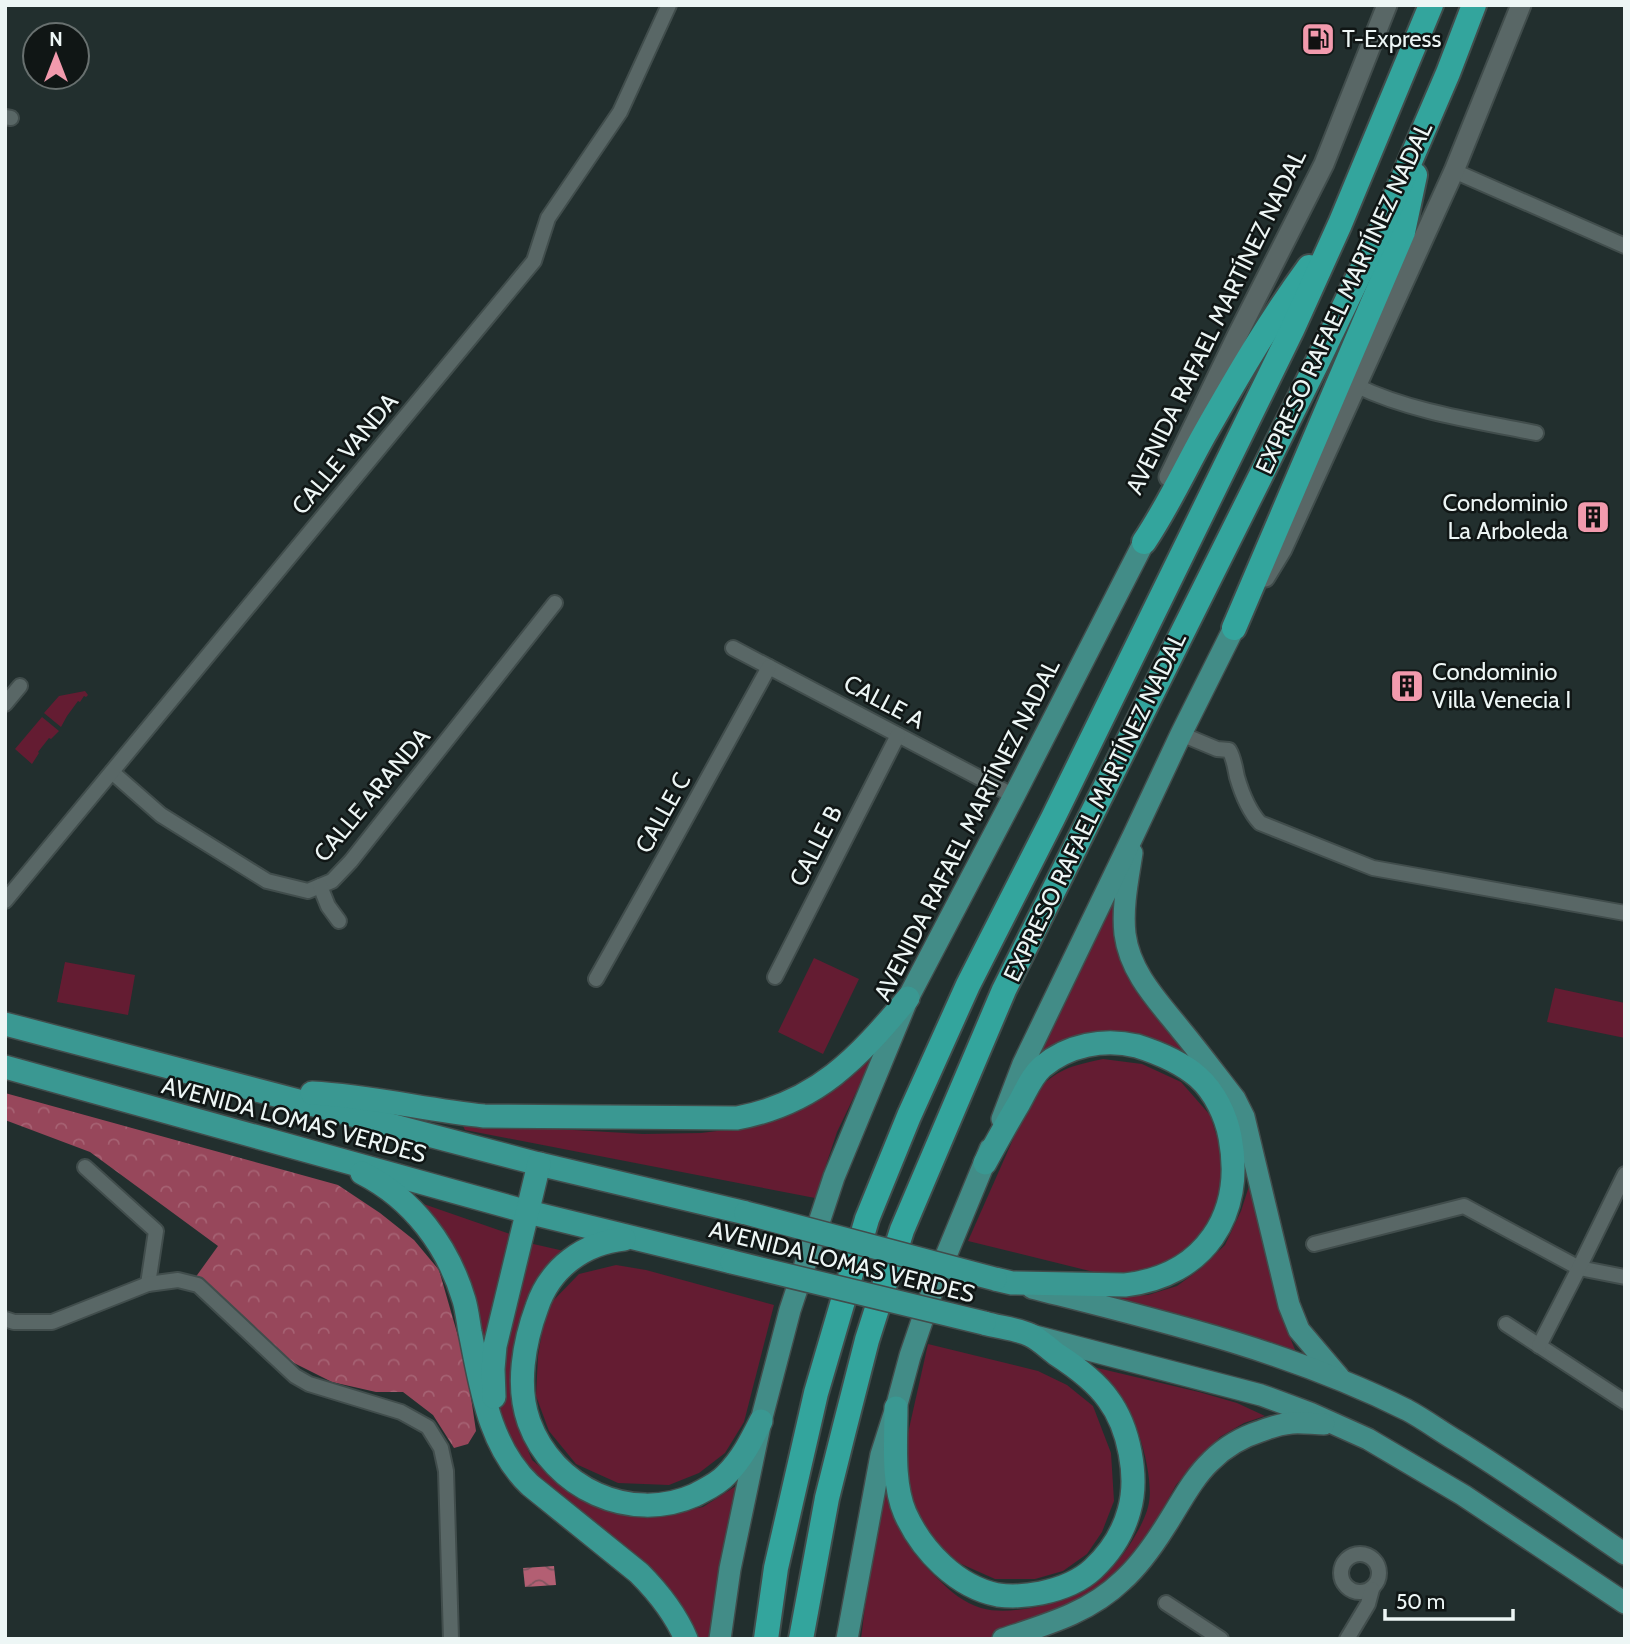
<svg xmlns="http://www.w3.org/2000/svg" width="1630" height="1644" font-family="Cabin,sans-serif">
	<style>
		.grass { fill: #641c32 }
		.forest { fill: url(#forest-crowns) }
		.water { fill: url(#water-waves) }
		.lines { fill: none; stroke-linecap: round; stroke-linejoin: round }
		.minor-casing { stroke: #414d4c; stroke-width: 18 }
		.secondary-casing { stroke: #414d4c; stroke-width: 23 }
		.primary-casing { stroke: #414d4c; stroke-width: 24 }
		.trunk-casing { stroke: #414d4c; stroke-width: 26 }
		.motorway-casing { stroke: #414d4c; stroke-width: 28 }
		.minor { stroke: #596766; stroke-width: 14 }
		.secondary { stroke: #596766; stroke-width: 19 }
		.primary { stroke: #428c87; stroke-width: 21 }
		.trunk { stroke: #3a9892; stroke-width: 23 }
		.motorway { stroke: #33a59d; stroke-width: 24 }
		.trunk-bridge-casing { stroke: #414d4c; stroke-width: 26; stroke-linecap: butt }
		.trunk-bridge { stroke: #3a9892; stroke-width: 23 }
		.labels { text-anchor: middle; stroke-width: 5; stroke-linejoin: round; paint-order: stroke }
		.poi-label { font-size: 24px; fill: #edf6f5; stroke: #101615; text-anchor: start }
		.street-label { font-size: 24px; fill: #edf6f5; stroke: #101615 }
	</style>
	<defs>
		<pattern id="forest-crowns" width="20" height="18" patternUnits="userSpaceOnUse" patternTransform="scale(1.75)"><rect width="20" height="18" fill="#97475b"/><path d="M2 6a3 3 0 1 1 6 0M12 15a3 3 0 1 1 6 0" fill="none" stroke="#a66273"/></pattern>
		<pattern id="water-waves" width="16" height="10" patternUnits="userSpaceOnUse" patternTransform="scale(1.75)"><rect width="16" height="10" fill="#b35f73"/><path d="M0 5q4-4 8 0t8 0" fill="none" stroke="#825661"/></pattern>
	</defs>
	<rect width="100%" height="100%" fill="#222f2e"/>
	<g class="grass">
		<polygon points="85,691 88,695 86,697 84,696 80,702 78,701 67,716 61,727 44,713 59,696"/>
		<polygon points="42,717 59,731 51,739 49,738 38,752 39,753 32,764 15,749"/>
		<polygon points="1109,903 1117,906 1145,1002 1195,1065 1163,1047 1033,1060"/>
		<polygon points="814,958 859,979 823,1054 778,1032"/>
		<polygon points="65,962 135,975 128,1015 57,1002"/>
		<polygon points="1555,988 1625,1003 1625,1038 1547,1022"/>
		<polygon points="872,1059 837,1132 815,1198 465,1130 463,1126 467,1124 643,1134 701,1133 749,1127 783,1115 810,1103"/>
		<path d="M1103,1059L1142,1064L1181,1082L1210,1115L1221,1150L1222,1188L1208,1225L1188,1249L1154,1270L1110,1276L968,1241L1033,1094C1057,1069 1070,1066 1103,1059Z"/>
		<path d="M1251,1180C1263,1238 1272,1297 1296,1352L1107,1297L1148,1295L1177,1286L1199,1270L1225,1245L1241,1211Z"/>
		<polygon points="412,1200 513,1235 485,1367 475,1310 459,1255"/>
		<polygon points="529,1243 564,1251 541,1275 525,1303 513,1370 513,1398 517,1423 532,1460 578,1498 610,1512 663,1514 703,1507 736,1486 718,1589 711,1639 694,1639 521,1465 503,1426 499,1399 500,1369"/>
		<polygon points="616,1265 646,1270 774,1305 744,1422 725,1453 699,1473 669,1485 618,1483 576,1464 549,1431 536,1396 538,1356 546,1308 579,1274"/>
		<polygon points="928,1344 1038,1371 1067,1385 1093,1406 1111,1453 1114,1501 1102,1532 1087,1554 1063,1571 1035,1579 995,1579 959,1563 930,1538 914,1516 907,1480 906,1442"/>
		<path d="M1089,1366L1199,1392L1237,1403L1265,1416L1244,1423L1220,1437L1193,1465L1176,1485L1148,1536L1113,1584L1026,1627L987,1639H861L867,1590L889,1460C890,1474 889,1489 892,1503C900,1537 913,1555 938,1579C950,1591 964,1603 981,1608C995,1612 1010,1611 1024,1609C1070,1603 1108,1581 1132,1541C1138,1531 1145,1519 1148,1507C1156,1479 1136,1413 1117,1391C1109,1382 1098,1374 1089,1366Z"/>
	</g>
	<polygon class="forest" points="5,1093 338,1185 380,1213 414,1240 439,1270 466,1364 476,1431 468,1444 454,1448 433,1415 403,1392 376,1392 332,1382 294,1363 195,1278 218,1246 90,1152 5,1120"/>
	<polygon class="water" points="554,1566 556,1585 525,1587 523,1568"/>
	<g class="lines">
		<g class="minor-casing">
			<g id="minor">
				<polyline points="5,117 11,118"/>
				<polyline points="1454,171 1625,246"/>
				<path d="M1357,386C1411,412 1477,421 1536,433"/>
				<polyline points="733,648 1014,796"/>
				<polyline points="5,704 20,686"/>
				<path d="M1181,734L1217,749L1229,750C1234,758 1235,768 1237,777C1242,794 1248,810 1260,823L1373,868L1625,913"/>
				<polyline points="112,772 161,815 267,881 308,891 332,881 351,861 555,603"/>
				<polyline points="320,886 328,906 339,921"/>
				<polyline points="5,901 534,261 548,218 620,112 669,5"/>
				<polyline points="775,977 898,735"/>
				<polyline points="596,979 665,856 769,667"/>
				<polyline points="85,1167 156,1231 148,1284"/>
				<polyline points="1314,1244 1464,1206 1579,1268 1625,1277"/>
				<polyline points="5,1319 14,1322 52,1322 148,1284 178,1280 198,1285 295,1376 309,1384 401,1412 428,1427 441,1448 446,1471 451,1639"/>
				<polyline points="1506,1324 1625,1402"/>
				<polyline points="1539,1346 1579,1268 1625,1174"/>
				<circle cx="1360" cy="1573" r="19"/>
				<polyline points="1166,1603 1221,1639"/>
				<polyline points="1347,1639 1368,1604 1372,1589"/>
			</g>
		</g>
		<g class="secondary-casing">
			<g id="secondary">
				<polyline points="1169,477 1237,336 1324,164 1387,5"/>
				<polyline points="1265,577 1282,549 1454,171 1521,5"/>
			</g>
		</g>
		<g class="primary-casing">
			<g id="primary">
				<path d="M1132,853C1128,879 1122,907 1125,934C1130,973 1158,1001 1181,1030C1200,1053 1217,1076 1235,1099L1244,1117L1289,1305L1299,1330L1339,1377"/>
				<polyline points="1002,1119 1023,1064 1134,834 1181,734 1234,628"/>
				<path d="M1032,1288C1162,1321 1286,1350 1407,1410C1424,1419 1440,1431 1457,1441C1514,1476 1569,1516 1625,1554"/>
				<polyline points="1031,1335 1261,1395 1310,1413 1368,1439 1463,1495 1625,1603"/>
				<polyline points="720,1639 730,1569 761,1421 790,1310 834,1177 908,998 1014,796 1144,542"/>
				<polyline points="847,1639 881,1455 896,1408 910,1356 936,1280 990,1149"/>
				<path d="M1003,1639C1045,1625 1089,1613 1122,1581C1139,1566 1153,1546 1165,1527C1180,1504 1192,1479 1211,1461C1225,1447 1242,1437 1261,1431C1271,1427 1281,1424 1292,1423C1302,1422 1314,1424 1324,1424"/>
			</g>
		</g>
		<g class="trunk-casing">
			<g id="trunk">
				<polyline points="5,1024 539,1164 746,1213"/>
				<polyline points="5,1067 528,1212 732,1262"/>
				<path d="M312,1093C370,1096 426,1110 484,1116L737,1118C817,1103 858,1058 908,998"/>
				<path d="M985,1163C996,1143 1007,1123 1019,1103C1026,1091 1031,1077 1042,1067C1068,1045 1104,1038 1137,1046C1159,1053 1181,1062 1198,1077C1215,1092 1226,1116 1230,1137C1245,1215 1204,1276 1125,1285L1012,1283L995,1279"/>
				<path d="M362,1173C413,1199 448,1246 464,1300C467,1310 468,1321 470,1332C481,1385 488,1445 530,1485L639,1573C659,1593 675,1613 686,1639"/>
				<path d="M624,1239C584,1243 550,1268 537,1307C524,1342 516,1386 529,1422C553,1488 630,1524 695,1495C706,1489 718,1484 726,1475C742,1459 751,1441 761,1421"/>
				<polyline points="494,1397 493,1369 495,1346 539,1164"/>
				<path d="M896,1408C896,1440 892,1483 905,1513C922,1551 957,1587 998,1595C1013,1597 1026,1596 1041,1593C1060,1589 1078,1583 1093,1569C1110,1553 1123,1533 1129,1511C1139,1477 1129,1427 1108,1399C1096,1382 1073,1365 1056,1354C1048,1348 1039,1339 1030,1335C1018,1329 997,1327 984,1323"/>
			</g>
		</g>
		<g class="motorway-casing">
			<g id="motorway">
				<path d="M1144,542C1167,508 1184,471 1204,435C1237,377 1270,320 1309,267"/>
				<polyline points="1234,628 1403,232 1415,175"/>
				<polyline points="766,1639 776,1568 816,1393 867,1219 909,1116 968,985 1053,818 1292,330 1340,224 1431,5"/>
				<polyline points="801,1639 827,1498 844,1430 867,1340 902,1230 1004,990 1318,361 1381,229 1448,73 1474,5"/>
			</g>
		</g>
		<use href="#minor" class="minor"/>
		<use href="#secondary" class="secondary"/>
		<use href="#primary" class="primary"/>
		<use href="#trunk" class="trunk"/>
		<use href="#motorway" class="motorway"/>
		<g class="trunk-bridge-casing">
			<g id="trunk-bridge">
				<polyline points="746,1213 995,1279"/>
				<polyline points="732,1262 984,1323"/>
			</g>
		</g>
		<use href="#trunk-bridge" class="trunk-bridge"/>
	</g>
	<defs>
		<g id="fuel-square" transform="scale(1.75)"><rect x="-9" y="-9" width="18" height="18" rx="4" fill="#f29aad" stroke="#101615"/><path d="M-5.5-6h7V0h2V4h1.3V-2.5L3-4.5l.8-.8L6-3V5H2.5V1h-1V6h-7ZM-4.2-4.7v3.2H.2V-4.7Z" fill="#111"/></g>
		<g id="building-square" transform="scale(1.75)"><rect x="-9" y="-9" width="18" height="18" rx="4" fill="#f29aad" stroke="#101615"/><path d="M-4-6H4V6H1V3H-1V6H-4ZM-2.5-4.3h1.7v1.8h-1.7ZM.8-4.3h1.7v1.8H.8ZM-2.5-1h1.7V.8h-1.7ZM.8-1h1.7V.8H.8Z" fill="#111"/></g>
	</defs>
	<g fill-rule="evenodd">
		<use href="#fuel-square" x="1318" y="39"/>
		<use href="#building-square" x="1593" y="517"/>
		<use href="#building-square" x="1407" y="686"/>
	</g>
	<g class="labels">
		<g class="poi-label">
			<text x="1342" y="47">T-Express</text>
			<text x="1568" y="511" text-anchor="end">Condominio<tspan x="1568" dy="28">La Arboleda</tspan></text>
			<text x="1432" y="680">Condominio<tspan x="1432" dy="28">Villa Venecia I</tspan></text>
		</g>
		<g class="street-label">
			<text transform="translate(1344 298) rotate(-65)" y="8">EXPRESO RAFAEL MARTÍNEZ NADAL</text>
			<text transform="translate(1216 322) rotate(-64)" y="8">AVENIDA RAFAEL MARTÍNEZ NADAL</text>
			<text transform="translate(345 454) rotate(-50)" y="8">CALLE VANDA</text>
			<text transform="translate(884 702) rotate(28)" y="8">CALLE A</text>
			<text transform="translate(372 795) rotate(-50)" y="8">CALLE ARANDA</text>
			<text transform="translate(1095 807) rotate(-64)" y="8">EXPRESO RAFAEL MARTÍNEZ NADAL</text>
			<text transform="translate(663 813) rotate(-61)" y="8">CALLE C</text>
			<text transform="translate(967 830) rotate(-63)" y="8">AVENIDA RAFAEL MARTÍNEZ NADAL</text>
			<text transform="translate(816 846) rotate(-63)" y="8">CALLE B</text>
			<text transform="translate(294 1120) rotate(15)" y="8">AVENIDA LOMAS VERDES</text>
			<text transform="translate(842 1262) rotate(14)" y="8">AVENIDA LOMAS VERDES</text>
		</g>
	</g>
	<rect width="1630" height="1644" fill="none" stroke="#edf6f5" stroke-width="14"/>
	<g transform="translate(56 56)"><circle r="33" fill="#101615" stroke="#68706f" stroke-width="2"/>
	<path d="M0-5L12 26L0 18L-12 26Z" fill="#f29aad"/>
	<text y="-10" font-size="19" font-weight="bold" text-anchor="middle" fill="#edf6f5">N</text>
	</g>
	<path d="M1385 1609v10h128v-10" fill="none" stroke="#edf6f5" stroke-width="3.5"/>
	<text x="1396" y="1609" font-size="21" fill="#edf6f5" stroke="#101615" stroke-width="5" paint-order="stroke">50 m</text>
</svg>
